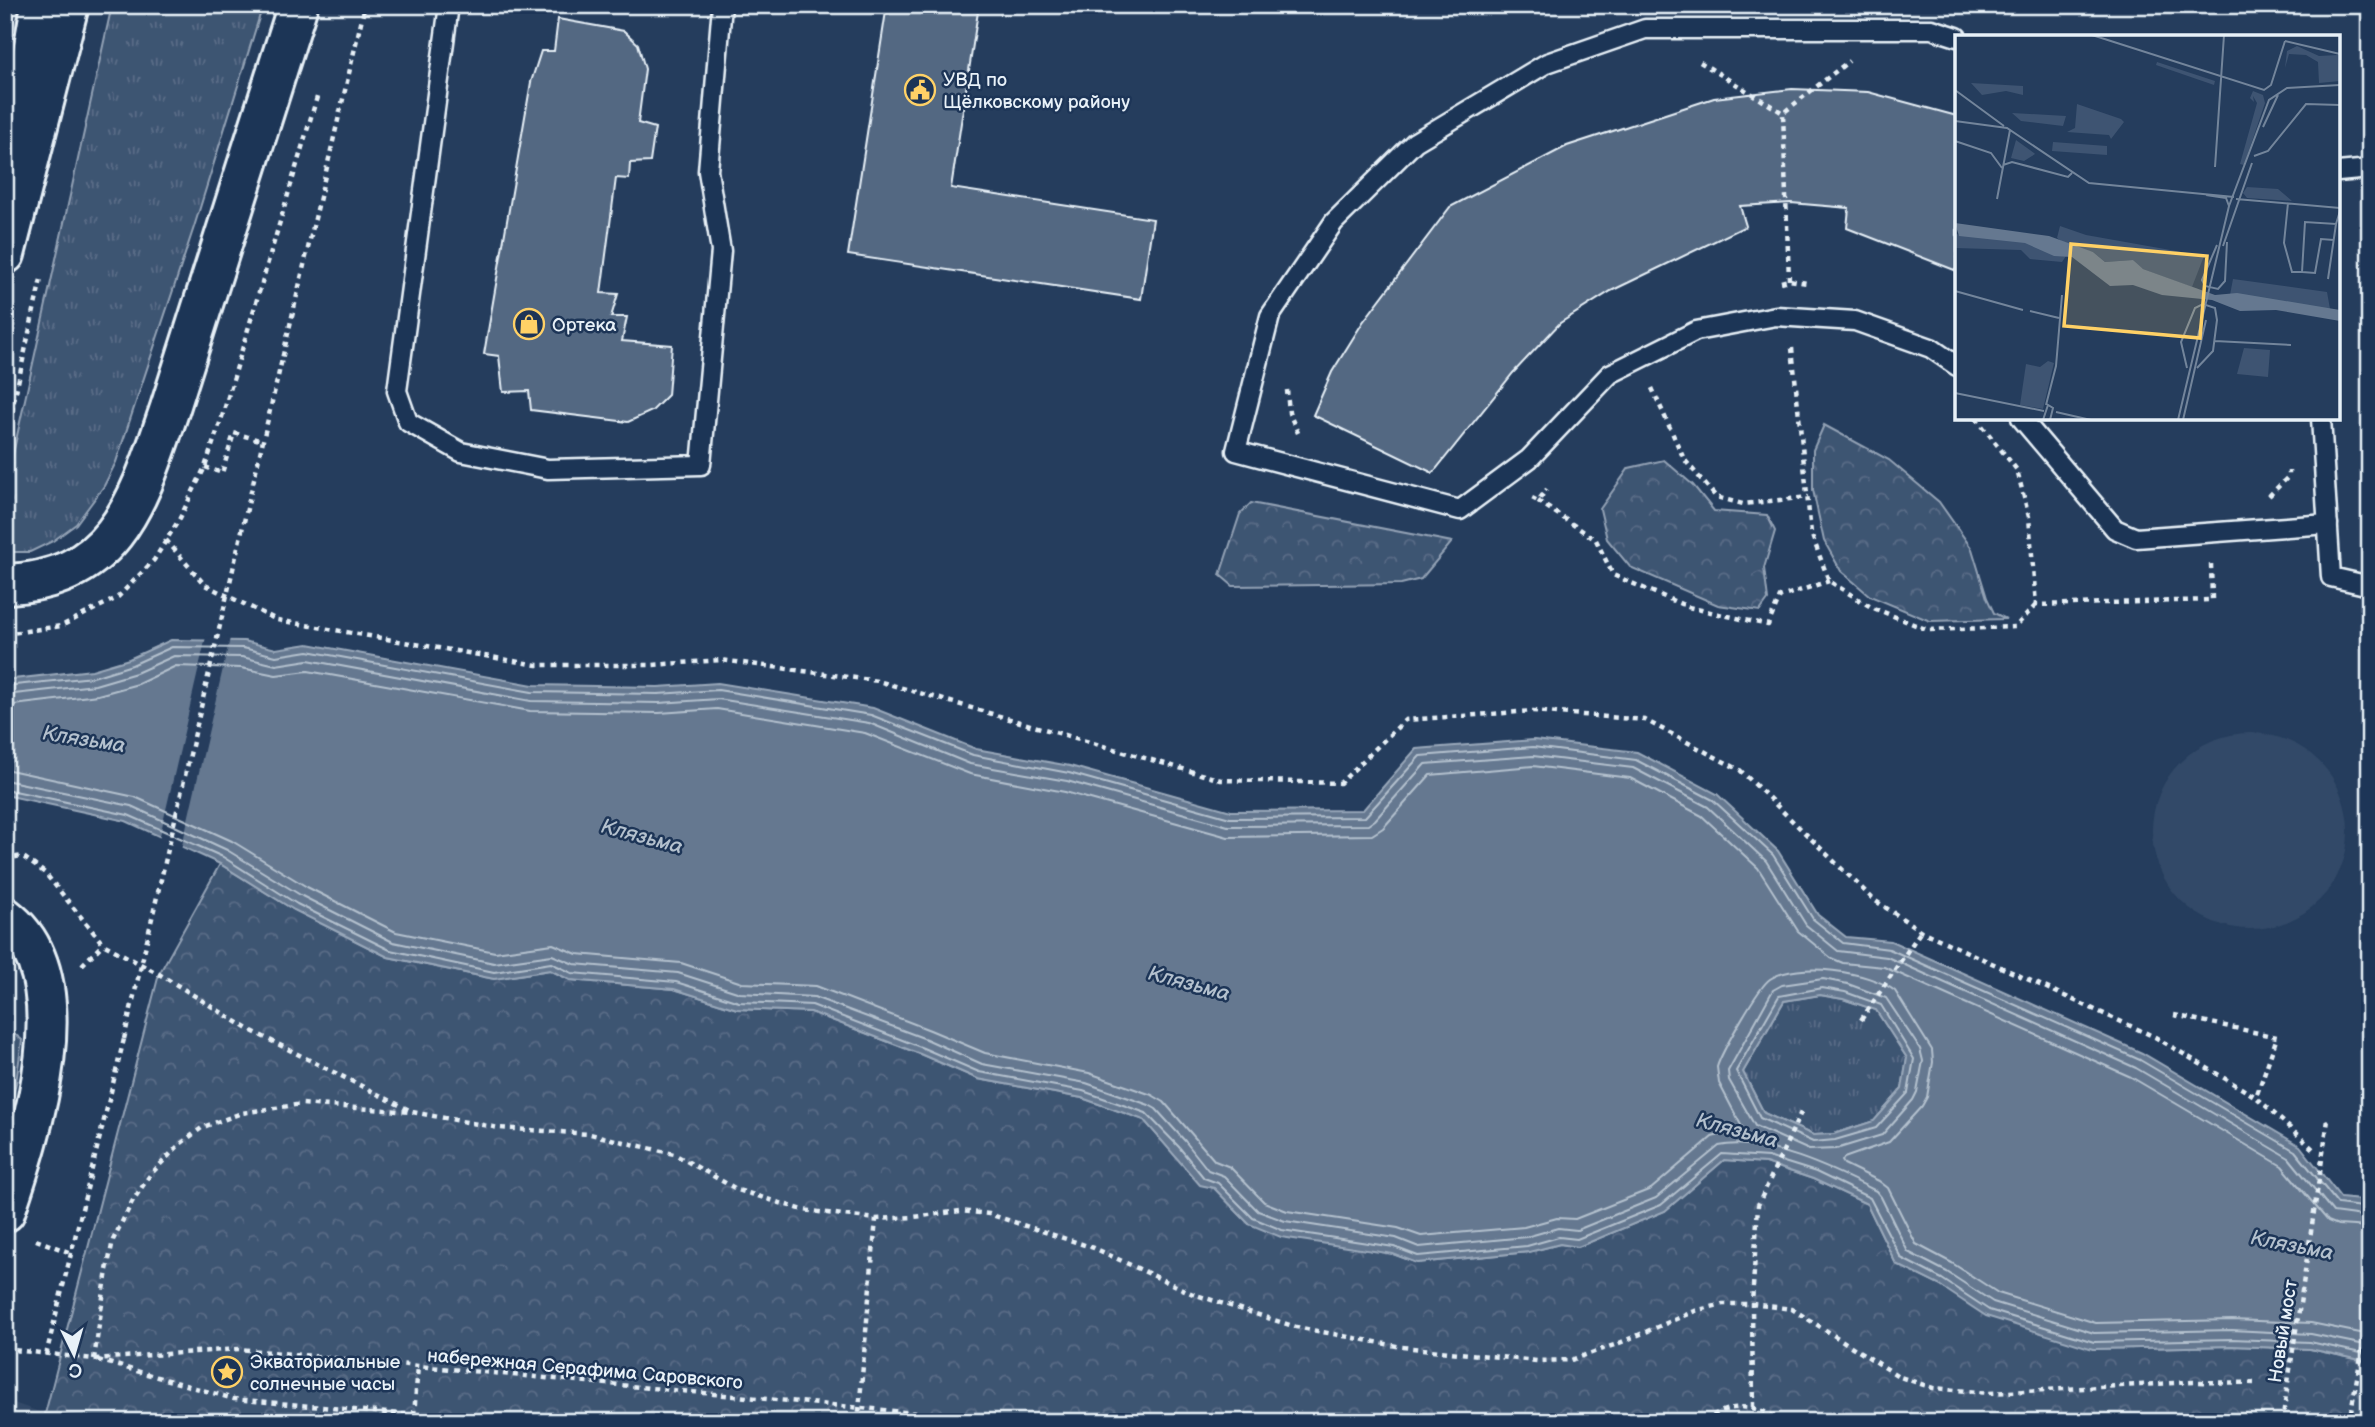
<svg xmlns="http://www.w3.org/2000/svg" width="2375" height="1427" font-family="'Balsamiq Sans',sans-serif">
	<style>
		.built { fill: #334a68 }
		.grass { fill: url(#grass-tufts); stroke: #93a2b5; stroke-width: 2 }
		.park { fill: url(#park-crowns); stroke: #93a2b5; stroke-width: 2 }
		.water { fill: #657890; stroke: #99a8ba; stroke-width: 2; fill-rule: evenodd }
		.pier { fill: #253d5d }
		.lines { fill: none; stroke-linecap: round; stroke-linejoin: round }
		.shore { stroke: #b4c1ce; stroke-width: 2 }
		.building { fill: #536782; stroke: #e8f1f8; stroke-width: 2 }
		.service-casing { stroke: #e8f1f8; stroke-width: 23 }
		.secondary-casing { stroke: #e8f1f8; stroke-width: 44 }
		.primary-casing { stroke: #e8f1f8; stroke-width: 44 }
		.path { stroke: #e8f1f8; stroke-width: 4.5; stroke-dasharray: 5 5; stroke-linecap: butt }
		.service { stroke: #1d3557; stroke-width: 18 }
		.secondary { stroke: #1d3557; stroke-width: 38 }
		.primary { stroke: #1d3557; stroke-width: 38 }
		.path-bridge { stroke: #e8f1f8; stroke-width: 4.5; stroke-dasharray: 5 5; stroke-linecap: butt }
		.labels { text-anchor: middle; stroke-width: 5; stroke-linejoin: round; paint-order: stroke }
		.poi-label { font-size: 19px; fill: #e8f1f8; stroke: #1d3557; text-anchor: start }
		.street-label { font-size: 19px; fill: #e8f1f8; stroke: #1d3557 }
		.water-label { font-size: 21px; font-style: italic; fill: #b4c1ce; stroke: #1d3557 }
		.inset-road { fill: none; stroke: #73859b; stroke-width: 2 }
		.view { fill: #ffd166; fill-opacity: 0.15; stroke: #ffd166; stroke-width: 3.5 }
		.inset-edge { fill: none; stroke: #e8f1f8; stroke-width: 3.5 }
	</style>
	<defs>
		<pattern id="grass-tufts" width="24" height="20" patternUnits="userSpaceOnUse" patternTransform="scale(1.75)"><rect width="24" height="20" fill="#3e5472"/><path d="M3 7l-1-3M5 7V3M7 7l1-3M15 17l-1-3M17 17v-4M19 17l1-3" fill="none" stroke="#5a6d87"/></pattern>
		<pattern id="park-crowns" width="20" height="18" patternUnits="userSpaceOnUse" patternTransform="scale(1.75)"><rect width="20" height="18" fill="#3e5472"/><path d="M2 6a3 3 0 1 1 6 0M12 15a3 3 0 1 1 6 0" fill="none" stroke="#5a6d87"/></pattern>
	</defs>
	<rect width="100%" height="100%" fill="#253d5d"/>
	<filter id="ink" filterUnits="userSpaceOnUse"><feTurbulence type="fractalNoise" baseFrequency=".0143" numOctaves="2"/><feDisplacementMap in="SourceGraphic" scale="14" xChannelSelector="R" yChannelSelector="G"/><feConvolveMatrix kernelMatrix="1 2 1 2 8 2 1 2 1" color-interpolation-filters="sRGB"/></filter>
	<g filter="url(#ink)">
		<g class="built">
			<circle cx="2250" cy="831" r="98"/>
			<polygon points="5,1400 45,1414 144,1422 5,1422"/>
		</g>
		<g class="grass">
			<polygon points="112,5 263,5 194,227 116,462 104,486 76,524 53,541 30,552 5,552 5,514 13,454"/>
			<polygon points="1820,995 1843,999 1876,1010 1907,1058 1902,1089 1874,1121 1834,1134 1813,1135 1764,1113 1743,1072 1784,1001"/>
			<polygon points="5,1026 22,1040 16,1083 5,1127"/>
		</g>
		<g class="park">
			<polygon points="1824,425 1889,460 1939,502 1972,549 1987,598 1994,613 2006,619 1930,621 1870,596 1841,571 1824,541 1813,490 1813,450"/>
			<polygon points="1664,460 1693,485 1714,511 1767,515 1775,531 1764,568 1768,600 1760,611 1718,605 1630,567 1607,539 1600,509 1629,468"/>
			<polygon points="1251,503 1452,542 1421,579 1401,584 1233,586 1220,575 1240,514"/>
			<polygon points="220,864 294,910 388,957 494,979 550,970 570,980 674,989 737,1009 811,1012 920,1054 978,1079 1082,1098 1144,1120 1200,1184 1214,1188 1249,1224 1393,1254 1417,1263 1529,1252 1560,1244 1578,1247 1665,1211 1724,1160 1766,1163 1813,1179 1867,1204 1896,1264 1939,1285 2093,1349 2232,1346 2310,1349 2370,1362 2370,1422 144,1422 45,1414 159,974"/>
		</g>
		<path class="water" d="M171,640L244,641L276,649L308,644L533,685L658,687L718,683L873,708L976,749L1070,766L1231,811L1363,810L1416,749L1534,740L1637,752L1717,794L1778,851L1818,915L1846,937L1891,941L2142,1053L2300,1146L2341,1198L2370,1201V1362L2310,1349L2232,1346L2093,1349L1986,1316L1939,1285L1896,1264L1867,1204L1813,1179L1766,1163L1724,1160L1665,1211L1578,1247L1560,1244L1529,1252L1417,1263L1393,1254L1281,1237L1249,1224L1214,1188L1200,1185L1144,1120L1082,1098L978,1079L920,1054L811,1012L737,1009L674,989L570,980L550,970L494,979L388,957L294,910L220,864L126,821L5,795V680L92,670L129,659ZM1820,995L1843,999L1876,1010L1907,1058L1902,1089L1874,1121L1834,1134L1813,1135L1764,1113L1743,1072L1784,1001Z"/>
		<polygon class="pier" points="206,637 230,638 181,850 159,840"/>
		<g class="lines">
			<g class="shore">
				<polyline points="5,686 93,677 132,665 172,647 243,648 276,656 308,651 532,692 658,694 718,690 871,715 973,755 1069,773 1230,818 1365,817 1420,756 1533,747 1636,760 1713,800 1773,855 1813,919 1843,943 1889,949 2140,1060 2295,1151 2338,1204 2370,1208"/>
				<polyline points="5,695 95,685 136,673 174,656 242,657 276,665 308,660 531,701 659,703 718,699 869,723 970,764 1067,781 1228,826 1368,825 1375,820 1425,764 1533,756 1633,768 1708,807 1766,861 1806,925 1838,951 1887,957 2136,1068 2289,1158 2333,1212 2370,1217"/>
				<polyline points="5,706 98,695 138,684 176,666 241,668 276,675 308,671 530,711 659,713 717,709 865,733 970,774 1065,792 1228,837 1372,835 1383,828 1430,775 1533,766 1630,778 1702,816 1758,868 1798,931 1831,958 1843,963 1884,967 2131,1077 2282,1166 2328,1221 2338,1225 2370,1227"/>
				<path d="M5,769L135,797L232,841L307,887L396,932L495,952L553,944L577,954L681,963L742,983L816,986L930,1030L985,1053L1089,1073L1152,1095L1164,1102L1215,1161L1230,1167L1264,1202L1287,1211L1398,1228L1421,1236L1524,1227L1557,1218L1575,1219L1651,1189L1712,1137L1723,1134L1743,1135L1744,1131L1719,1083L1717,1067C1721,1053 1759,986 1770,979C1798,961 1869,971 1895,991L1932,1050L1933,1062L1927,1097L1922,1106L1889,1142L1844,1158L1842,1161L1844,1164L1879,1181L1888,1188L1916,1244L1952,1263L1998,1293L2096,1323L2232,1320L2311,1323L2370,1335"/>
				<path d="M5,780L131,806L227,850L302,896L393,942L494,963L552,955L574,964L678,973L740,993L814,997L926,1039L982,1064L1086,1083L1149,1105L1156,1109L1185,1141L1208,1170L1224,1176L1258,1211L1285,1221L1396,1238L1419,1247L1526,1237L1558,1228L1577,1230L1656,1198L1719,1146C1764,1136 1835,1170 1876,1191L1881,1197L1908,1252L1947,1272L1993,1302L2094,1333L2232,1330L2311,1334L2370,1346"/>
				<polyline points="5,789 128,815 223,857 297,904 390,950 494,972 551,963 572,973 676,982 739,1002 812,1005 923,1048 979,1072 1083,1091 1146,1113 1179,1147 1204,1178 1218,1183 1253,1218 1282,1230 1394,1247 1418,1256 1527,1246 1559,1237 1577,1239 1661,1205 1722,1154 1768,1157 1816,1172 1870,1198 1901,1258 1942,1279 1989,1310 2094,1342 2232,1339 2310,1342 2370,1355"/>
				<polygon points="1823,979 1848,984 1886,998 1920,1049 1923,1061 1917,1092 1913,1100 1882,1135 1836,1149 1809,1150 1755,1126 1729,1080 1728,1071 1773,990 1782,985"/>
				<polygon points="1822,988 1845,992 1881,1005 1914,1059 1908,1093 1876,1128 1835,1140 1813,1142 1760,1118 1736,1071 1779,996"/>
			</g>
		</g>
		<g class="building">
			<polygon points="887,5 979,5 951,188 1153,219 1141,299 848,255"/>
			<polygon points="558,19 624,31 638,44 645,69 638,123 655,128 650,162 630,163 629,179 616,178 601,293 618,294 611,317 627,317 622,341 672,345 668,395 652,411 628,422 531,410 529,391 503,392 499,356 484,354 531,82 541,51 554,51"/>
			<polygon points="1792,89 1868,92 1957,116 1957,271 1847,228 1849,208 1791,203 1740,206 1746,226 1611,291 1560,323 1513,373 1433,473 1313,415 1332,372 1363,322 1450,207 1567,146 1714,98"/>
		</g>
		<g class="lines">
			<g class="service-casing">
				<g id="service">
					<polyline points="449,5 397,391 408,422 461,452 548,469 701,465 721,251 708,171 722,5"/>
					<polyline points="1957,37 1932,29 1645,29 1547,63 1415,142 1334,222 1270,316 1236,451 1460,510 1529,459 1610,374 1696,331 1776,316 1855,321 1931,348 1957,366"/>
					<polyline points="2338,172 2370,169"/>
					<polyline points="2021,418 2115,529 2136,538 2328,524"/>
					<polyline points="2321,418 2331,577 2370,586"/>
				</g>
			</g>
			<g class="secondary-casing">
				<g id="secondary">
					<polyline points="5,254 69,5"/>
					<path d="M5,584C117,581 139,498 170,408L298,5"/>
					<path d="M5,917C84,977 31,1136 5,1212"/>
				</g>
			</g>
			<g class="primary-casing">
				<polyline id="primary" points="5,211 41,5"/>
			</g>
			<g class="path">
				<polyline points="1700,62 1783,113"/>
				<polyline points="1789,280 1783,113 1849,61"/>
				<polyline points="1781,282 1789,280 1807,283"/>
				<polyline points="1792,348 1811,533 1829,581 1871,607 1928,630 2015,627 2036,605"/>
				<polyline points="1652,388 1684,459 1716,497 1743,504 1808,497"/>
				<polyline points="1287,390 1289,413 1299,435"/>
				<polyline points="1976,418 2017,470 2029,517 2036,605 2212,600 2211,564"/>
				<polyline points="5,441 41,279"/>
				<polyline points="205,467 222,473 234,433 263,441"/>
				<polyline points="253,483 365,5"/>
				<polyline points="2269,496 2289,476 2289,471"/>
				<polyline points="1532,498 1538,501 1547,489"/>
				<polyline points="1538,501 1596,540 1613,575 1688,607 1768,625 1780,597 1829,581"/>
				<polyline points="166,540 205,585 277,620 537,665 653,665 721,660 878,681 1221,780 1340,783 1405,720 1533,711 1645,720 1740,770 1874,900 1921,931 2155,1037 2256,1097 2313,1149"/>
				<polyline points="5,634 61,626 117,598 154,560 180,518 205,467 222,417 317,97"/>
				<polyline points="5,859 22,856 45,873 103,944 159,974 250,1030 409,1110"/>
				<polyline points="82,965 103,944"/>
				<polyline points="2174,1015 2277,1037 2256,1097"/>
				<polyline points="1861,1020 1921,931"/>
				<polyline points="36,1240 71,1253"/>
				<polyline points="5,1349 94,1359 239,1349 1010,1422"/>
				<polyline points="46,1355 124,1039"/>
				<polyline points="94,1359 107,1270 113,1240 132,1202 150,1175 179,1145 203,1127 242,1113 302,1104 412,1112 499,1128 590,1134 674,1154 738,1190 803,1210 876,1219 914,1217 960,1211 989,1214 1094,1248 1193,1294 1296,1327 1402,1347 1537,1361 1571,1360 1617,1344 1695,1311 1723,1304 1752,1304 1792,1309 1900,1377 1933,1388 1989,1393 2194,1382 2259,1383"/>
				<polyline points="98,1360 234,1399 486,1422"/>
				<polyline points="1753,1407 1752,1304 1758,1205 1803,1108"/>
				<polyline points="414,1415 418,1366"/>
				<polyline points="858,1422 876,1219"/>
				<path d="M1705,1422C1728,1401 1759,1404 1782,1422"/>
			</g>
			<use href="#service" class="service"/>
			<use href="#secondary" class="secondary"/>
			<use href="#primary" class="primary"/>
			<g class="path-bridge">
				<polyline points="124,1039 253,483"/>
				<polyline points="2282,1422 2328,1120"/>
				<polyline points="2349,1422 2370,1307"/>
			</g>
		</g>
	</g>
	<defs>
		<g id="civic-ring" transform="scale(1.575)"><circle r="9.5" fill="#1d3557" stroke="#ffd166" stroke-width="1.5"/><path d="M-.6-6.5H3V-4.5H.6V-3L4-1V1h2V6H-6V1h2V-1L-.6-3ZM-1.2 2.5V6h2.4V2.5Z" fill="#ffd166"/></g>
		<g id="shop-ring" transform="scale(1.575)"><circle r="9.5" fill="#1d3557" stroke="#ffd166" stroke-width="1.5"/><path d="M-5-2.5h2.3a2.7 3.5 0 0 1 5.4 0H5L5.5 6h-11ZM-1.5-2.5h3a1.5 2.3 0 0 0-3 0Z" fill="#ffd166"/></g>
		<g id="sight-ring" transform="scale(1.575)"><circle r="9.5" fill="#1d3557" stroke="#ffd166" stroke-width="1.5"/><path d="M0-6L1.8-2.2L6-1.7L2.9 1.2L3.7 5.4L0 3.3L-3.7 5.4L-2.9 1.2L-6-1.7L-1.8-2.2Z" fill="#ffd166"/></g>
	</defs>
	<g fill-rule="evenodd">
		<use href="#civic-ring" x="920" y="90"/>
		<use href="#shop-ring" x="529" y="324"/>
		<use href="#sight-ring" x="227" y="1372"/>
	</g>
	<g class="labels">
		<g class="poi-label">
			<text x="943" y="86">УВД по<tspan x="943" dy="22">Щёлковскому району</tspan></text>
			<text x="552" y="331">Ортека</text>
			<text x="250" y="1368">Экваториальные<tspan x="250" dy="22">солнечные часы</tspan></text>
		</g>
		<g class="street-label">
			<text transform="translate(2282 1331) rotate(-81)" y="7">Новый мост</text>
			<text transform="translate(585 1368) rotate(5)" y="7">набережная Серафима Саровского</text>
		</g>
		<g class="water-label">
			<text transform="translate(84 739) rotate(9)" y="7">Клязьма</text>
			<text transform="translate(642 836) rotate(15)" y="7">Клязьма</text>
			<text transform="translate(1189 983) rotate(15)" y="7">Клязьма</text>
			<text transform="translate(1737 1130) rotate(15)" y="7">Клязьма</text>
			<text transform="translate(2292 1245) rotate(11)" y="7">Клязьма</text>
		</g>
	</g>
	<g transform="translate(1955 35)">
		<rect width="385" height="385" fill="#253d5d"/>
		<path d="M342,11L364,21L383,20L385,46L364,48L363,27L351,20L334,19L330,33L332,16ZM298,56L308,60L310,68L289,130L285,129L302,68L298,61L299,67L295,63ZM61,105L79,118L80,119L69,126L56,123Z" fill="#3e5472"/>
		<path d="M202,27L260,46L259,50L201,30ZM16,48L68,51V60L51,56L27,60ZM122,69L166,84L169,87L156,104L154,100L112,97L120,93ZM57,78L111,81L108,91L66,86ZM98,107L152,111V120L97,116ZM292,152L323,154L337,166L292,163L288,158Z" fill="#3e5472"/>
		<path d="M105,191L131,200L249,221L237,252L185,233L178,225L150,227L138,217L114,212L102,203ZM0,199L70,207L111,221L107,227L75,224L66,215L0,213ZM278,244L372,257L375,274L275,260ZM289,313L315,315L313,342L282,339ZM93,326L99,328L88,374L65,370L71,329L85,332Z" fill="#3e5472"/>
		<path d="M0,188L94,201L138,217L150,227L178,225L188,234L260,260L282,258L385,275V286L321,275L285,276L257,265L207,260L178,250L155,251L117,222L99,221L70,208L4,201Z" fill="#657890"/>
		<path class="inset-road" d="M137,0L309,55L316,50L330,6M330,6L385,19M0,55L49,91M0,86L52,93L134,148L279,162M308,92L323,60M0,106L36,118L47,133M299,121L313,116L351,69L385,70M48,130L57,127L113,142L117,138M260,132L269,0M251,160L271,163L274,171M42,164L55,95M281,164L385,173M333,168L329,208L337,237H347L350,187L381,189L385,176M262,210L247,245L250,251L263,254L270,246L272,207M268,211L297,128M347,237L360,238L366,204L379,205M373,244L381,189M0,256L68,275M75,276L104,283M260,306L336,310M232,333L226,307L240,273L248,269L260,273L262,285L258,316L242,333M0,358L89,376M91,370L101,331L107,260M101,377L136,385M88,385L93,370L98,373L95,385M223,385L274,171L314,65L332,53L385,50M228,385L251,285"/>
		<path class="view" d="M116,209L252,221L245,303L109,291Z"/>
		<rect width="385" height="385" class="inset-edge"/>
	</g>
	<rect width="2375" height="1427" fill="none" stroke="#1d3557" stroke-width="28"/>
	<rect x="14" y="14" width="2347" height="1399" fill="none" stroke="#e8f1f8" stroke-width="2.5" filter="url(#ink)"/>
	<g transform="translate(74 1354) rotate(175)" stroke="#1d3557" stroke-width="5" paint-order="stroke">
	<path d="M0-5L12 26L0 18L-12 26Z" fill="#e8f1f8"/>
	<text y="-10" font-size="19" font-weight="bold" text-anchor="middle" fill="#e8f1f8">С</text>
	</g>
</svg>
